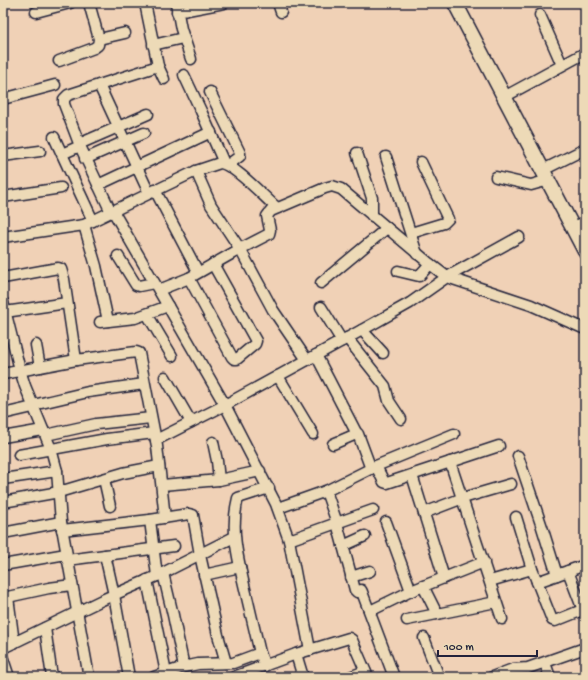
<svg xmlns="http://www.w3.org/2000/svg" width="588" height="680" viewBox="0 0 588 680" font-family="'Gochi Hand',sans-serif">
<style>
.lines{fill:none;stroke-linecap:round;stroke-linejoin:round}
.minor-casing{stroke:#22223b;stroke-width:13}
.highway-casing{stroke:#22223b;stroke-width:17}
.minor{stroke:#eddab7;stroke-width:10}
.highway{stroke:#eddab7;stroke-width:14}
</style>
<rect width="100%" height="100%" fill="#f0d1b6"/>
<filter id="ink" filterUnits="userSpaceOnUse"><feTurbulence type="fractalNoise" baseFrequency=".025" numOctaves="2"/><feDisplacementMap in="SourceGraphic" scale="8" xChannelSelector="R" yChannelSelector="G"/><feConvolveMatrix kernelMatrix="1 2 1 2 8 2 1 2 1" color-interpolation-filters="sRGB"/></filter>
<g filter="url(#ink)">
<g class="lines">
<!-- minor casing -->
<g class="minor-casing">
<g id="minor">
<polyline points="145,3 158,66 164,79"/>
<polyline points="176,3 181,29 191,59"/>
<polyline points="278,3 281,12"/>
<polyline points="36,12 70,3"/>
<polyline points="177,12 224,3"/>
<polyline points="540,15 562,65"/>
<polyline points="99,39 125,33"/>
<polyline points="153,45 183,38"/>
<polyline points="59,61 94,48 98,45 99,39 89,3"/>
<polyline points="184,75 201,111 224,163"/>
<polyline points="99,85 149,193"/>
<polyline points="210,92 240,153 240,156 228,165"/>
<polyline points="504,97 585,53"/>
<polyline points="3,99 55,85"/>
<polyline points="54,137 93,221"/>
<polyline points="79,144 148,114"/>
<polyline points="357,153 372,198 372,216"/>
<polyline points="62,154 80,146"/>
<polyline points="3,156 40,151"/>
<polyline points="386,157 417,254"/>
<polyline points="85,159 144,133"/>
<polyline points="543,170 585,149"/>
<polyline points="196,171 211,205 240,249 273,310 307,360"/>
<polyline points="496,177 531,185 549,180"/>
<polyline points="98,185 211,132"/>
<polyline points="155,190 198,272"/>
<polyline points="3,197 61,188"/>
<polyline points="113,211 225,405 276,504 289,540 310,650"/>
<polyline points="111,212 80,146 64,104 64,99 68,95 158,66"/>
<polyline points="84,225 96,266 108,321"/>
<polyline points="573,227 585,222"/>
<polyline points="411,233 444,223 448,219 421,162"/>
<path d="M3,237L84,225L196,171L220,163C234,164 265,198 277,208"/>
<polyline points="118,256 136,285 139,286 154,283"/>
<polyline points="398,271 419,276 430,264"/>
<polyline points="3,278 58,268 61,269 64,279 76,360"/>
<polyline points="189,278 232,357 234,359 237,359 255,344 256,341 213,264"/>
<polyline points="321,283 387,228"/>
<polyline points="159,290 189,278 240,249 269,234 270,230 267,216 271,211 325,188 332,186 341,189 430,264 447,277 531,305 585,329"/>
<polyline points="3,302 20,370 25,386 51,449 57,471 61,522 89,677"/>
<polyline points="321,307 342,341"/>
<polyline points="5,312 67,303"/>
<polyline points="147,314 172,356"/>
<polyline points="100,322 135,318 168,306"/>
<polyline points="362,330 383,353"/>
<polyline points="347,338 385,386 389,401 401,419"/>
<polyline points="36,345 40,367"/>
<polyline points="316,355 357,434"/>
<polyline points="3,374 76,360 136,352 139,353 157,446 165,518"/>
<polyline points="278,376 313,434"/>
<polyline points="165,377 191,422"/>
<polyline points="33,405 88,392 144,384"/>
<polyline points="3,414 33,407"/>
<polyline points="46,435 96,424 151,418"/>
<polyline points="3,437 43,430"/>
<polyline points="156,440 225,405 362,330 410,303 447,277 519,237"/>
<polyline points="213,442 217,461 219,480"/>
<polyline points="333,444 354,435 358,434 371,469"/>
<polyline points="19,455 107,439 154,433"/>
<polyline points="518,456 542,527 557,575"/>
<polyline points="450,462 502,619"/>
<polyline points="376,466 384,482 387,483 499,446"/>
<polyline points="412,475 444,578"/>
<polyline points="3,479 57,471"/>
<polyline points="104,479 110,506"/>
<polyline points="162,485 219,480 260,471"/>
<polyline points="326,491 337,523 355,590 357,592 361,590 362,592 394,677"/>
<polyline points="3,502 59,492 123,473 159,466"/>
<polyline points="278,508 326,491 376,466 454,434"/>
<polyline points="424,513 463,498 511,484"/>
<polyline points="516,517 532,569 552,620 555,621 585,609"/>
<polyline points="150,520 157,576"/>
<polyline points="386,522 411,591"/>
<polyline points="62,530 150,520 189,514 193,515 200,555 218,635 226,663"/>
<polyline points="3,533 61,522"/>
<polyline points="289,540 373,510"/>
<polyline points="343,546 365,536"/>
<polyline points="105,555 114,595 129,677"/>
<polyline points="67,560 174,546"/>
<polyline points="3,565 66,554"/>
<polyline points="568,571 583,610"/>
<polyline points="163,573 173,615 184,667"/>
<polyline points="204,575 240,567"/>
<polyline points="351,577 370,571"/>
<polyline points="147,580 166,673"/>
<polyline points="490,581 532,569"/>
<polyline points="537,582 585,565"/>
<polyline points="423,586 437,614"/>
<polyline points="8,597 14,643"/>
<polyline points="3,598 49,588 72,585"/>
<polyline points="370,611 411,591 484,562"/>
<polyline points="407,620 496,602"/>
<polyline points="45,628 52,677"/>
<polyline points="424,638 439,677"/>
<polyline points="3,648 102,600 157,576 234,537"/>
<polyline points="296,654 303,677"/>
<polyline points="3,659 9,677"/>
<polyline points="545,663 550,677"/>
<path d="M265,666L260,653C255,632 250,611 245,589C238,559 230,529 238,498L269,488"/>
<polyline points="154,677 184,667 198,664 233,663 260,653"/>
<polyline points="234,677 296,654 349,638 352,640 368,677"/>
<polyline points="350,677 365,671"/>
<polyline points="492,677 513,669 528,668 585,648"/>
</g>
</g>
<!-- highway casing -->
<g class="highway-casing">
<polyline id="highway" points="455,3 585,251"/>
</g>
<!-- minor -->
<use href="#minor" class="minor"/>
<!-- highway -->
<use href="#highway" class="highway"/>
</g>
</g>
<!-- margin -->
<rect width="588" height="680" fill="none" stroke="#eddab7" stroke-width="16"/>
<rect x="8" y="8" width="572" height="664" fill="none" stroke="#22223b" stroke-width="1.5" filter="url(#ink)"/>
<!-- scale -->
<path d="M438 650v6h99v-6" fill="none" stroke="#22223b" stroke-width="2"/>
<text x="444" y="650" font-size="12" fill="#22223b" stroke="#eddab7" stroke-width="3" paint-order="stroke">100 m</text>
</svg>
